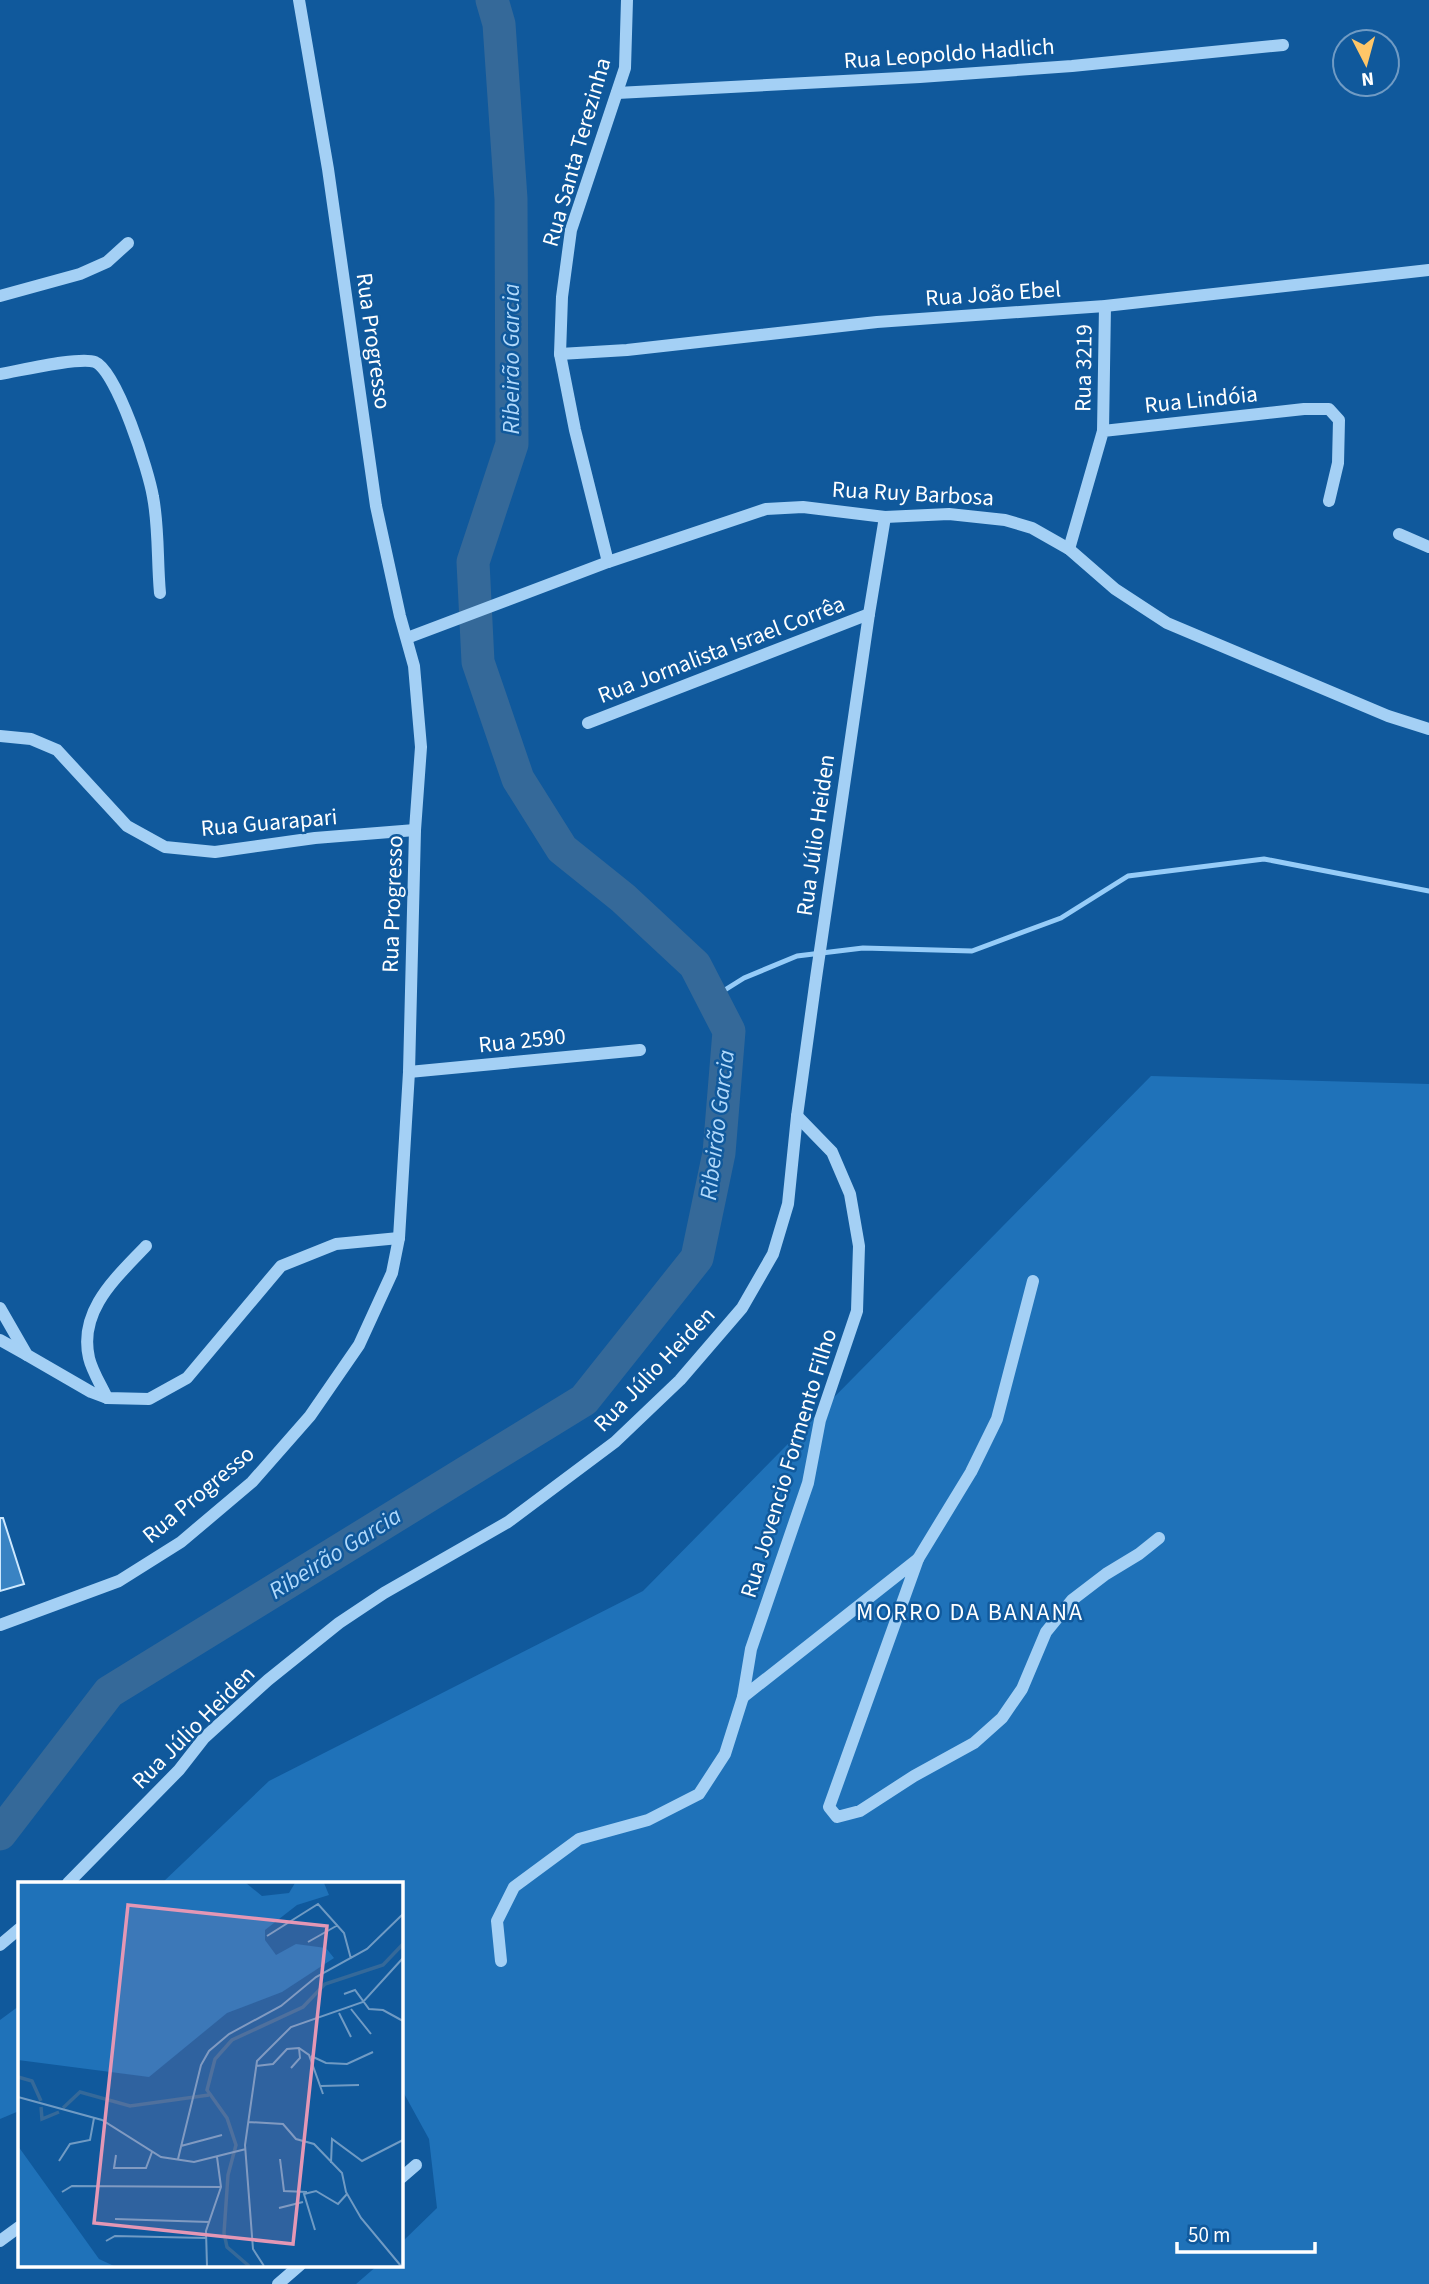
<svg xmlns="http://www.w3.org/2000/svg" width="1429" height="2284" viewBox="0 0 1429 2284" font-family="'Source Sans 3',sans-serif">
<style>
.green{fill:#1f72b9}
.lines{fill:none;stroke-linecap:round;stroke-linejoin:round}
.stream{stroke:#96ccf8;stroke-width:5}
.river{stroke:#356999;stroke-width:33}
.building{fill:#3983c3;stroke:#cde8fe;stroke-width:2}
.minor{stroke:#a4d0f5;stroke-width:12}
.labels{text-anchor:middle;stroke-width:5;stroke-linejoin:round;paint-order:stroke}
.street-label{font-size:23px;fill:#fff;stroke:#10599c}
.water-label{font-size:24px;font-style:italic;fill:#b1d9fb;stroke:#10599c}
.neighbourhood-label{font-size:24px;letter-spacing:2px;fill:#fff;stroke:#10599c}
.inset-river{fill:none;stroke:#356999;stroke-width:3.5}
.inset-road{fill:none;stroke:#709bc4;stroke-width:2}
.view{fill:#e497b5;fill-opacity:0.15;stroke:#e497b5;stroke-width:3.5}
.inset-edge{fill:none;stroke:#fff;stroke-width:3.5}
</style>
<rect width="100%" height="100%" fill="#10599c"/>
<!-- green -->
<g class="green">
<polygon points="1151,1076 1429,1084 1429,2284 356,2284 378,2265 401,2265 401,2243 437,2208 429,2139 401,2088 401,1883 162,1883 269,1781 643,1591"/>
<polygon points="19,2006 19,2111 0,2119 0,2020"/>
</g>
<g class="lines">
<!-- stream -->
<polyline class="stream" points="712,998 744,978 797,956 863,948 972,951 1061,918 1128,876 1264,859 1429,891"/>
<!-- river -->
<polyline class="river" points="0,1834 109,1692 584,1400 697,1258 719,1153 729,1031 695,965 623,898 562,849 518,779 478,662 473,562 512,444 511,199 499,24 492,0"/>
</g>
<!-- building -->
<polygon class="building" points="0,1518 3,1518 24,1584 0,1591"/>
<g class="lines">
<!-- minor -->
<g class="minor">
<polyline points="617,93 920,77 1072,66 1283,45"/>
<polyline points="0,296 80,274 107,262 128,243"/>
<polyline points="560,354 627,350 877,322 1105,306 1429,270"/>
<path d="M0,374C19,371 80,356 95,362C117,371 149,472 153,497C159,528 157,561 160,593"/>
<polyline points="1103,431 1105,306"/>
<polyline points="1399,534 1429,547"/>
<polyline points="1069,549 1103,431 1304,409 1329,409 1339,420 1338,463 1329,501"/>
<polyline points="608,562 575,430 560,354 562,297 571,230 625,68 627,0"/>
<polyline points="407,638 608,562 766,509 803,507 885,517 949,514 1005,520 1032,528 1069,549 1115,589 1167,623 1388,716 1429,729"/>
<polyline points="588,723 869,614"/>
<polyline points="0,736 31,739 57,750 127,826 165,847 215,852 315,838 415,830"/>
<polyline points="409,1072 640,1050"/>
<polyline points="797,1116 832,1152 850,1194 859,1246 857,1311 820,1420 808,1483 751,1649 743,1697 918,1559 829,1807 837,1817 860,1811 914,1776 974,1743 1002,1718 1022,1689 1046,1632 1072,1600 1106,1574 1139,1554 1159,1538"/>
<polyline points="0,1308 27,1355 91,1392 107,1398 149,1399 187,1378 281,1266 336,1244 399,1238"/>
<polyline points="0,1340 27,1355"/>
<path d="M107,1398C101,1385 92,1371 89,1358C78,1310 117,1277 146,1246"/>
<polyline points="918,1559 971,1472 997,1419 1033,1281"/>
<polyline points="0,1625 119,1581 181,1542 252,1482 310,1416 359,1345 392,1273 399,1238 409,1072 415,830 421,747 414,666 400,616 376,506 328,169 299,0"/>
<polyline points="68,1883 179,1770 204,1738 268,1680 339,1623 384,1593 508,1522 615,1442 680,1380 742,1308 773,1254 788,1204 797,1116 816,978 869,614 885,517"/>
<polyline points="0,1945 19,1929"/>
<polyline points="501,1961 497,1921 514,1887 579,1839 648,1820 699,1794 725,1754 743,1697"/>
<polyline points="401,2178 416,2165"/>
<polyline points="0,2241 19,2227"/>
<polyline points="278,2284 300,2265"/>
</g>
</g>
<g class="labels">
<!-- street labels -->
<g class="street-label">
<text transform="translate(949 53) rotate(-4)" y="8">Rua Leopoldo Hadlich</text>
<text transform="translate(576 152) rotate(-74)" y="8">Rua Santa Terezinha</text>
<text transform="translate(993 293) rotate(-4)" y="8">Rua João Ebel</text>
<text transform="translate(374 341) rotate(82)" y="8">Rua Progresso</text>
<text transform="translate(1083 368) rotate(-89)" y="8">Rua 3219</text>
<text transform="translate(1201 399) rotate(-6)" y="8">Rua Lindóia</text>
<text transform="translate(913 493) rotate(3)" y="8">Rua Ruy Barbosa</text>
<text transform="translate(721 649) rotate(-21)" y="8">Rua Jornalista Israel Corrêa</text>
<text transform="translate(269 822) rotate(-5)" y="8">Rua Guarapari</text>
<text transform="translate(815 835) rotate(-82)" y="8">Rua Júlio Heiden</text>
<text transform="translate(392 904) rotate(-88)" y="8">Rua Progresso</text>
<text transform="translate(522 1040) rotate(-6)" y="8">Rua 2590</text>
<text transform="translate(654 1369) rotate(-46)" y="8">Rua Júlio Heiden</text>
<text transform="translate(788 1463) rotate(-73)" y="8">Rua Jovencio Formento Filho</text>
<text transform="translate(198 1494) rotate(-40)" y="8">Rua Progresso</text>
<text transform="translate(193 1727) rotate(-45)" y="8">Rua Júlio Heiden</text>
</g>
<!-- water labels -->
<g class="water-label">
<text transform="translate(511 359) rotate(-90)" y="8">Ribeirão Garcia</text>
<text transform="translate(717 1125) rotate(-83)" y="8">Ribeirão Garcia</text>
<text transform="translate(335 1553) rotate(-32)" y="8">Ribeirão Garcia</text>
</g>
<!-- neighbourhood labels -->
<g class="neighbourhood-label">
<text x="970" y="1620">MORRO DA BANANA</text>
</g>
</g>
<!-- overview -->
<g transform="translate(18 1882)">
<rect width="385" height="385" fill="#10599c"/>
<path d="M0,1H228L244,14L271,11L277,1H306L311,13L279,23L247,48V58L258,73L278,62L308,66L316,76L264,110L209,131L131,195L0,178ZM0,264L81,377L96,384H0Z" fill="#1f72b9"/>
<path class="inset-river" d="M0,195L14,199L23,219M23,225L24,237L41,230M45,226L62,210L112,224L191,213M231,384L209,365L206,351L210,293L218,263L209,236L189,208L197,177L214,158L285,125L307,102L365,83L385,62"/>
<path class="inset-road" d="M249,54L300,22L326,51L333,77M290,60L320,43M326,112L337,108L351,127L365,128L385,139M333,127L353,152M321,131L333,155M293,174L308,181L329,182L355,170M238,184L255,182L269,167L281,166L291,173L305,212M273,186L282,176L281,166M303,204L341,203M0,215L84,238L143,275L176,280L228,267M230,240L265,242L278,257L296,262L324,291L328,310L343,336L383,384M163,264L204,253M98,273L96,286H128L134,270M160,277L183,183L191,169L211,152L263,124L298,95L349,67L385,32M262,277L266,309L289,310M41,279L52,262L72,258L76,236M313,281L314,257L344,279L385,258M44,310L54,304L203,305M261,326L285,320M97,337L191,340M297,348L286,312L298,309L320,322L329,312M88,359L97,354L188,356M189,384L188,349L203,305L199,275M246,384L235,367L227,263L239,179L273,145L345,120L385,76"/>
<path class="view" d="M110,23L309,44L275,362L76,341Z"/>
<rect width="385" height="385" class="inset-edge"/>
</g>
<!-- north arrow -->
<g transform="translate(1366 63) rotate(174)"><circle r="33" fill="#10599c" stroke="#709bc4" stroke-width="2"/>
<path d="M0-5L12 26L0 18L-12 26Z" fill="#ffc668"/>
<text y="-10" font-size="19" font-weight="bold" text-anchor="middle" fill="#ffffff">N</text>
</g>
<!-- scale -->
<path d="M1177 2242v10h138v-10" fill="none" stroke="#ffffff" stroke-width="3.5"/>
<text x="1188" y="2242" font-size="21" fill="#ffffff" stroke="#10599c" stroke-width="5" paint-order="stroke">50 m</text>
</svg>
